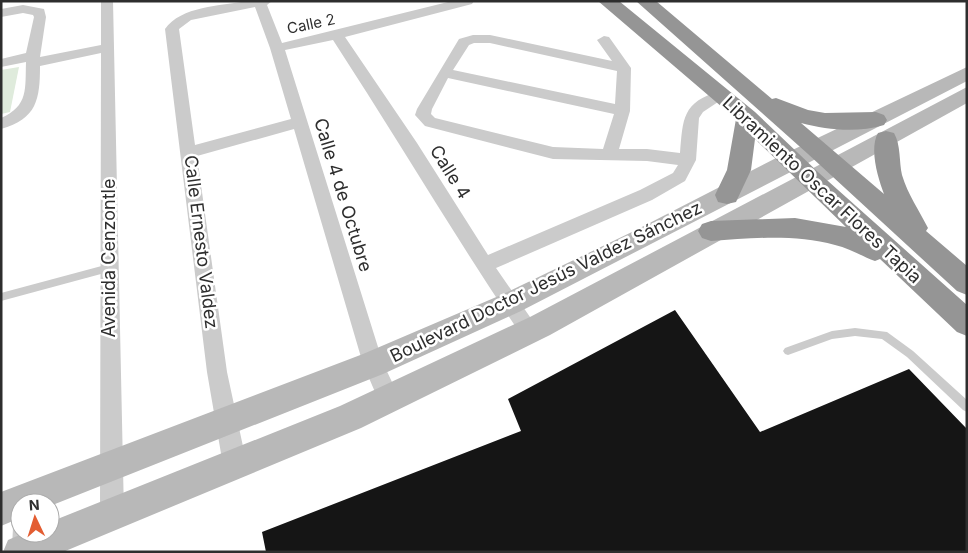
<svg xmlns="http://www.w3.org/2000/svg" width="968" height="553" viewBox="0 0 968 553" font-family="Inter,sans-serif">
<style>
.green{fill:#dfebdc}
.building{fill:#151515}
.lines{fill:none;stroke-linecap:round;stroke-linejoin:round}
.lane{fill:#cbcbcb;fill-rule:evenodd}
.street{fill:#cbcbcb;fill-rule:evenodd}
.secondary{fill:#b8b8b8;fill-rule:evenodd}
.highway{fill:#959595;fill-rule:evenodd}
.labels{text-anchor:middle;stroke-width:5;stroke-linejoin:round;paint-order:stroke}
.far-street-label{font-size:15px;fill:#2e2e2e;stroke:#fff}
.street-label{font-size:18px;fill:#2e2e2e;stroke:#fff}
</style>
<rect width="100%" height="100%" fill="#fff"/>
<!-- green -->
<polygon class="green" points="19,67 10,112 1,114 1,70"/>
<!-- building -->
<polygon class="building" points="675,310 760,432 909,369 967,429 967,552 266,552 262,532 521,431 508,399"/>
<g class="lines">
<!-- lane -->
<g class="lane">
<polygon points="109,264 112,265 113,268 112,271 1,301 1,293"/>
<polygon points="855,328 887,332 913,351 967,400 967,412 963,410 907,357 882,339 855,336 832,339 788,355 785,354 783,351 785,348 832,331"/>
<polygon points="20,502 21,503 20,503 20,533 24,533 24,547 22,551 15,552 12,547 14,508 16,504"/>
</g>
<!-- street -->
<g class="street">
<path d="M101,1H113L124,514L121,523L112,526L103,523L100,514L101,53L40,66C40,99 37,119 1,129V118C29,106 25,88 26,62L1,67V59L26,53L34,17L33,15L23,13L1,17V9L23,5L44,9L46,17L40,57L101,45Z"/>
<path d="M246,1H272L267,5L282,43L452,1H474L472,4L345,37L417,143L488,255L640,190L673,173L678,165L647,161L553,159L425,126L415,115L417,109L459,39L473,35H490L612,61L597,40L604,36L609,37L631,68L630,111L619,149H647L680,153C683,119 682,102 720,91L727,96L703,112L699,118L696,160L685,181L652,200L496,268L539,330L536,336L529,339L522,336C456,239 397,138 333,40L285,50L383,363L400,399L397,406L389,409L381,406L363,364L294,129L197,156L227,372L247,465L243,473L235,477L227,473L223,465L207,372L165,29C181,6 221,6 246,1ZM255,7L270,48L291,119L195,145L179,29L191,20ZM474,43H490L617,71L615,104L453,70L469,45ZM448,78L614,114L603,149L553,147L435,118L431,114L432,109Z"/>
</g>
<!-- secondary -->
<g class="secondary">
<polygon points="967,67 967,81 521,311 383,374 50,506 50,503 20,503 20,518 1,526 1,492 363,354 501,295 634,231 784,154"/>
<polygon points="967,87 967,103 550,335 361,428 63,552 3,552 8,540 24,533 50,533 50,522 340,406 530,317"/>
</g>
<!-- highway -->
<g class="highway">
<path d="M598,1H619L755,112L819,173L967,305V336L957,332L880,259L875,261C861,256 849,248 835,245C795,234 752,238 711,241L702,238L698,231L702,224L711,221L795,218L846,227L755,139L751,170L736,202L727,204L718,202L715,195L727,170L736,119Z"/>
<path d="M636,1H656L772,99L776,98L808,110L825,113L876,112L884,115L887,120L884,125C857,133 828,130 801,123L884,194C878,178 869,149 878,133L886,131L894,133C901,145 899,162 902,175C908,195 919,210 928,228L926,231L967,266V295L957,291L808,154Z"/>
</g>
</g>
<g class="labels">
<!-- far-street labels -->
<g class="far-street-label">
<text transform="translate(311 24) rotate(-12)" y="5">Calle 2</text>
</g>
<!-- street labels -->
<g class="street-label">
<text transform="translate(450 172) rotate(58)" y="6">Calle 4</text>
<text transform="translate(822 190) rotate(43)" y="6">Libramiento Oscar Flores Tapia</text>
<text transform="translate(343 195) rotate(73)" y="6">Calle 4 de Octubre</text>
<text transform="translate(201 242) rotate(83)" y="6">Calle Ernesto Valdez</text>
<text transform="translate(109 258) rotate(-90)" y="6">Avenida Cenzontle</text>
<text transform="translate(546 282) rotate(-26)" y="6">Boulevard Doctor Jesús Valdez Sánchez</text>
</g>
</g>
<!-- border -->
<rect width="968" height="553" fill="none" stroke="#2e2e2e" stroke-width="5"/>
<!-- north arrow -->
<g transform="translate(35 518) rotate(356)"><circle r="24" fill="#ffffff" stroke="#ababab"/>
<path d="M0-4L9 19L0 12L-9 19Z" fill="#e35d32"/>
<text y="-8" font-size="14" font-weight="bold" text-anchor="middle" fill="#2e2e2e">N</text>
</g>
</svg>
